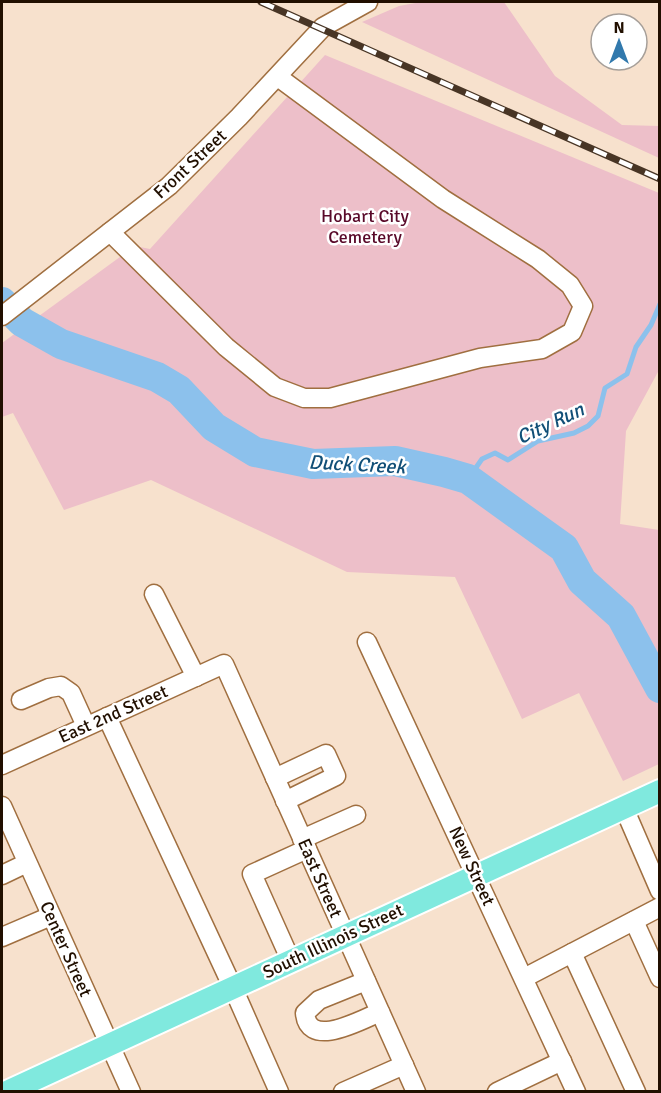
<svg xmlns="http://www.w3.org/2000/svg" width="661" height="1093" viewBox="0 0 661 1093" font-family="Signika,sans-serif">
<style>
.green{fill:#edbfc9}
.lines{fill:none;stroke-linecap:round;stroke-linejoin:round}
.stream{stroke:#8cc1ec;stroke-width:5}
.river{stroke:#8cc1ec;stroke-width:30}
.minor-casing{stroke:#a06f40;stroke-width:21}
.major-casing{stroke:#fff;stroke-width:26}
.minor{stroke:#fff;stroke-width:18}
.major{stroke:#80e9de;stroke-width:22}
.rail-casing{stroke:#483525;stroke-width:7}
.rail{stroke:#fff;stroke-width:4.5;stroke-dasharray:14;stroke-linecap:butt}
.labels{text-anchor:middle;stroke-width:5;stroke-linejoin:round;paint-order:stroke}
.street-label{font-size:18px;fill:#210f00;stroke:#fff}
.park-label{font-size:18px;fill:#590929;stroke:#fff}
.water-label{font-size:20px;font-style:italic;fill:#114f77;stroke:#fff}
</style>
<rect width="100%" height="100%" fill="#f7e1cd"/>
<!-- green -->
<g class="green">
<polygon points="421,2 504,2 555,76 622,125 659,126 659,158 362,22 399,6"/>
<polygon points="325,55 659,193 659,370 626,431 620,524 659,530 659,764 623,781 579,693 522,719 455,577 347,572 151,480 64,510 13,413 2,417 2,343 135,246 150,249"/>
</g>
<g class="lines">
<!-- stream -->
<polyline class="stream" points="468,479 482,459 495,453 508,460 538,441 574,433 588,426 598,416 605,388 627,374 636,347 651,325 660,304"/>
<!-- river -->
<polyline class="river" points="2,302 22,322 61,344 157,377 179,390 214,427 255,452 313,464 395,461 444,472 468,479 564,548 582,581 621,616 660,688"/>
<!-- minor casing -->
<g class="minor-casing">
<g id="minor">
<polyline points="110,232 226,347 275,387 304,398 330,398 480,358 542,349 572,332 583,306 570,285 538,259 443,199 278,77"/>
<polyline points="2,316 169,186 239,117 323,27 368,2"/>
<polyline points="154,594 196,677"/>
<polyline points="367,642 576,1092"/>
<polyline points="21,700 49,688 61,686 71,693 86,726"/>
<polyline points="107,717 233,988 279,1092"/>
<polyline points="2,765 224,664 416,1092"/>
<polyline points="275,778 326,754 336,776 285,801"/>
<polyline points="2,806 131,1092"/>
<polyline points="624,808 660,891"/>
<polyline points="302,839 356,815"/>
<polyline points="2,875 27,863"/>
<polyline points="634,921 660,978"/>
<polyline points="2,937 51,916"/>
<polyline points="572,953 636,1092"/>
<polyline points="291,961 252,874 307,849"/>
<polyline points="524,978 660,907"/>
<path d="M366,981L319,1000L305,1013C308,1050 361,1020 380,1012"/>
<polyline points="343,1092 404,1065"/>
<polyline points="497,1092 562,1061"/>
</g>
</g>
<!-- major casing -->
<g class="major-casing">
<polyline id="major" points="7,1092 660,791"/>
</g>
<!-- minor -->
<use href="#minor" class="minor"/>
<!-- major -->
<use href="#major" class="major"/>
<!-- rail casing -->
<g class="rail-casing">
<polyline id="rail" points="261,2 660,179"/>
</g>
<!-- rail -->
<use href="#rail" class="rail"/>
</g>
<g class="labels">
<!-- street labels -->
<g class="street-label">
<text transform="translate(190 164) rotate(-43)" y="6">Front Street</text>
<text transform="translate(113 714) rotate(-24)" y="6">East 2nd Street</text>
<text transform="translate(472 866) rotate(65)" y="6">New Street</text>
<text transform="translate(320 878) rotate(66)" y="6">East Street</text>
<text transform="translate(333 941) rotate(-25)" y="6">South Illinois Street</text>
<text transform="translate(66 949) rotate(66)" y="6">Center Street</text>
</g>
<!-- park labels -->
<g class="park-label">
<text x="365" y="222">Hobart City<tspan x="365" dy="21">Cemetery</tspan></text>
</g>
<!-- water labels -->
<g class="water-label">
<text transform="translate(550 423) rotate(-25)" y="7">City Run</text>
<text transform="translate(357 464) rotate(3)" y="7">Duck Creek</text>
</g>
</g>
<!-- border -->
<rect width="661" height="1093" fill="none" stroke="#210f00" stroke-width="6"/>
<!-- north arrow -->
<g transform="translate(619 42)"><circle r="28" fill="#ffffff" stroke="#a69f99" stroke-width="1.5"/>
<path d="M0-4.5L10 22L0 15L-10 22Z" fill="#3179ad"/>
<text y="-9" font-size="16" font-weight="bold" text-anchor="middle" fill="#210f00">N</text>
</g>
</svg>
